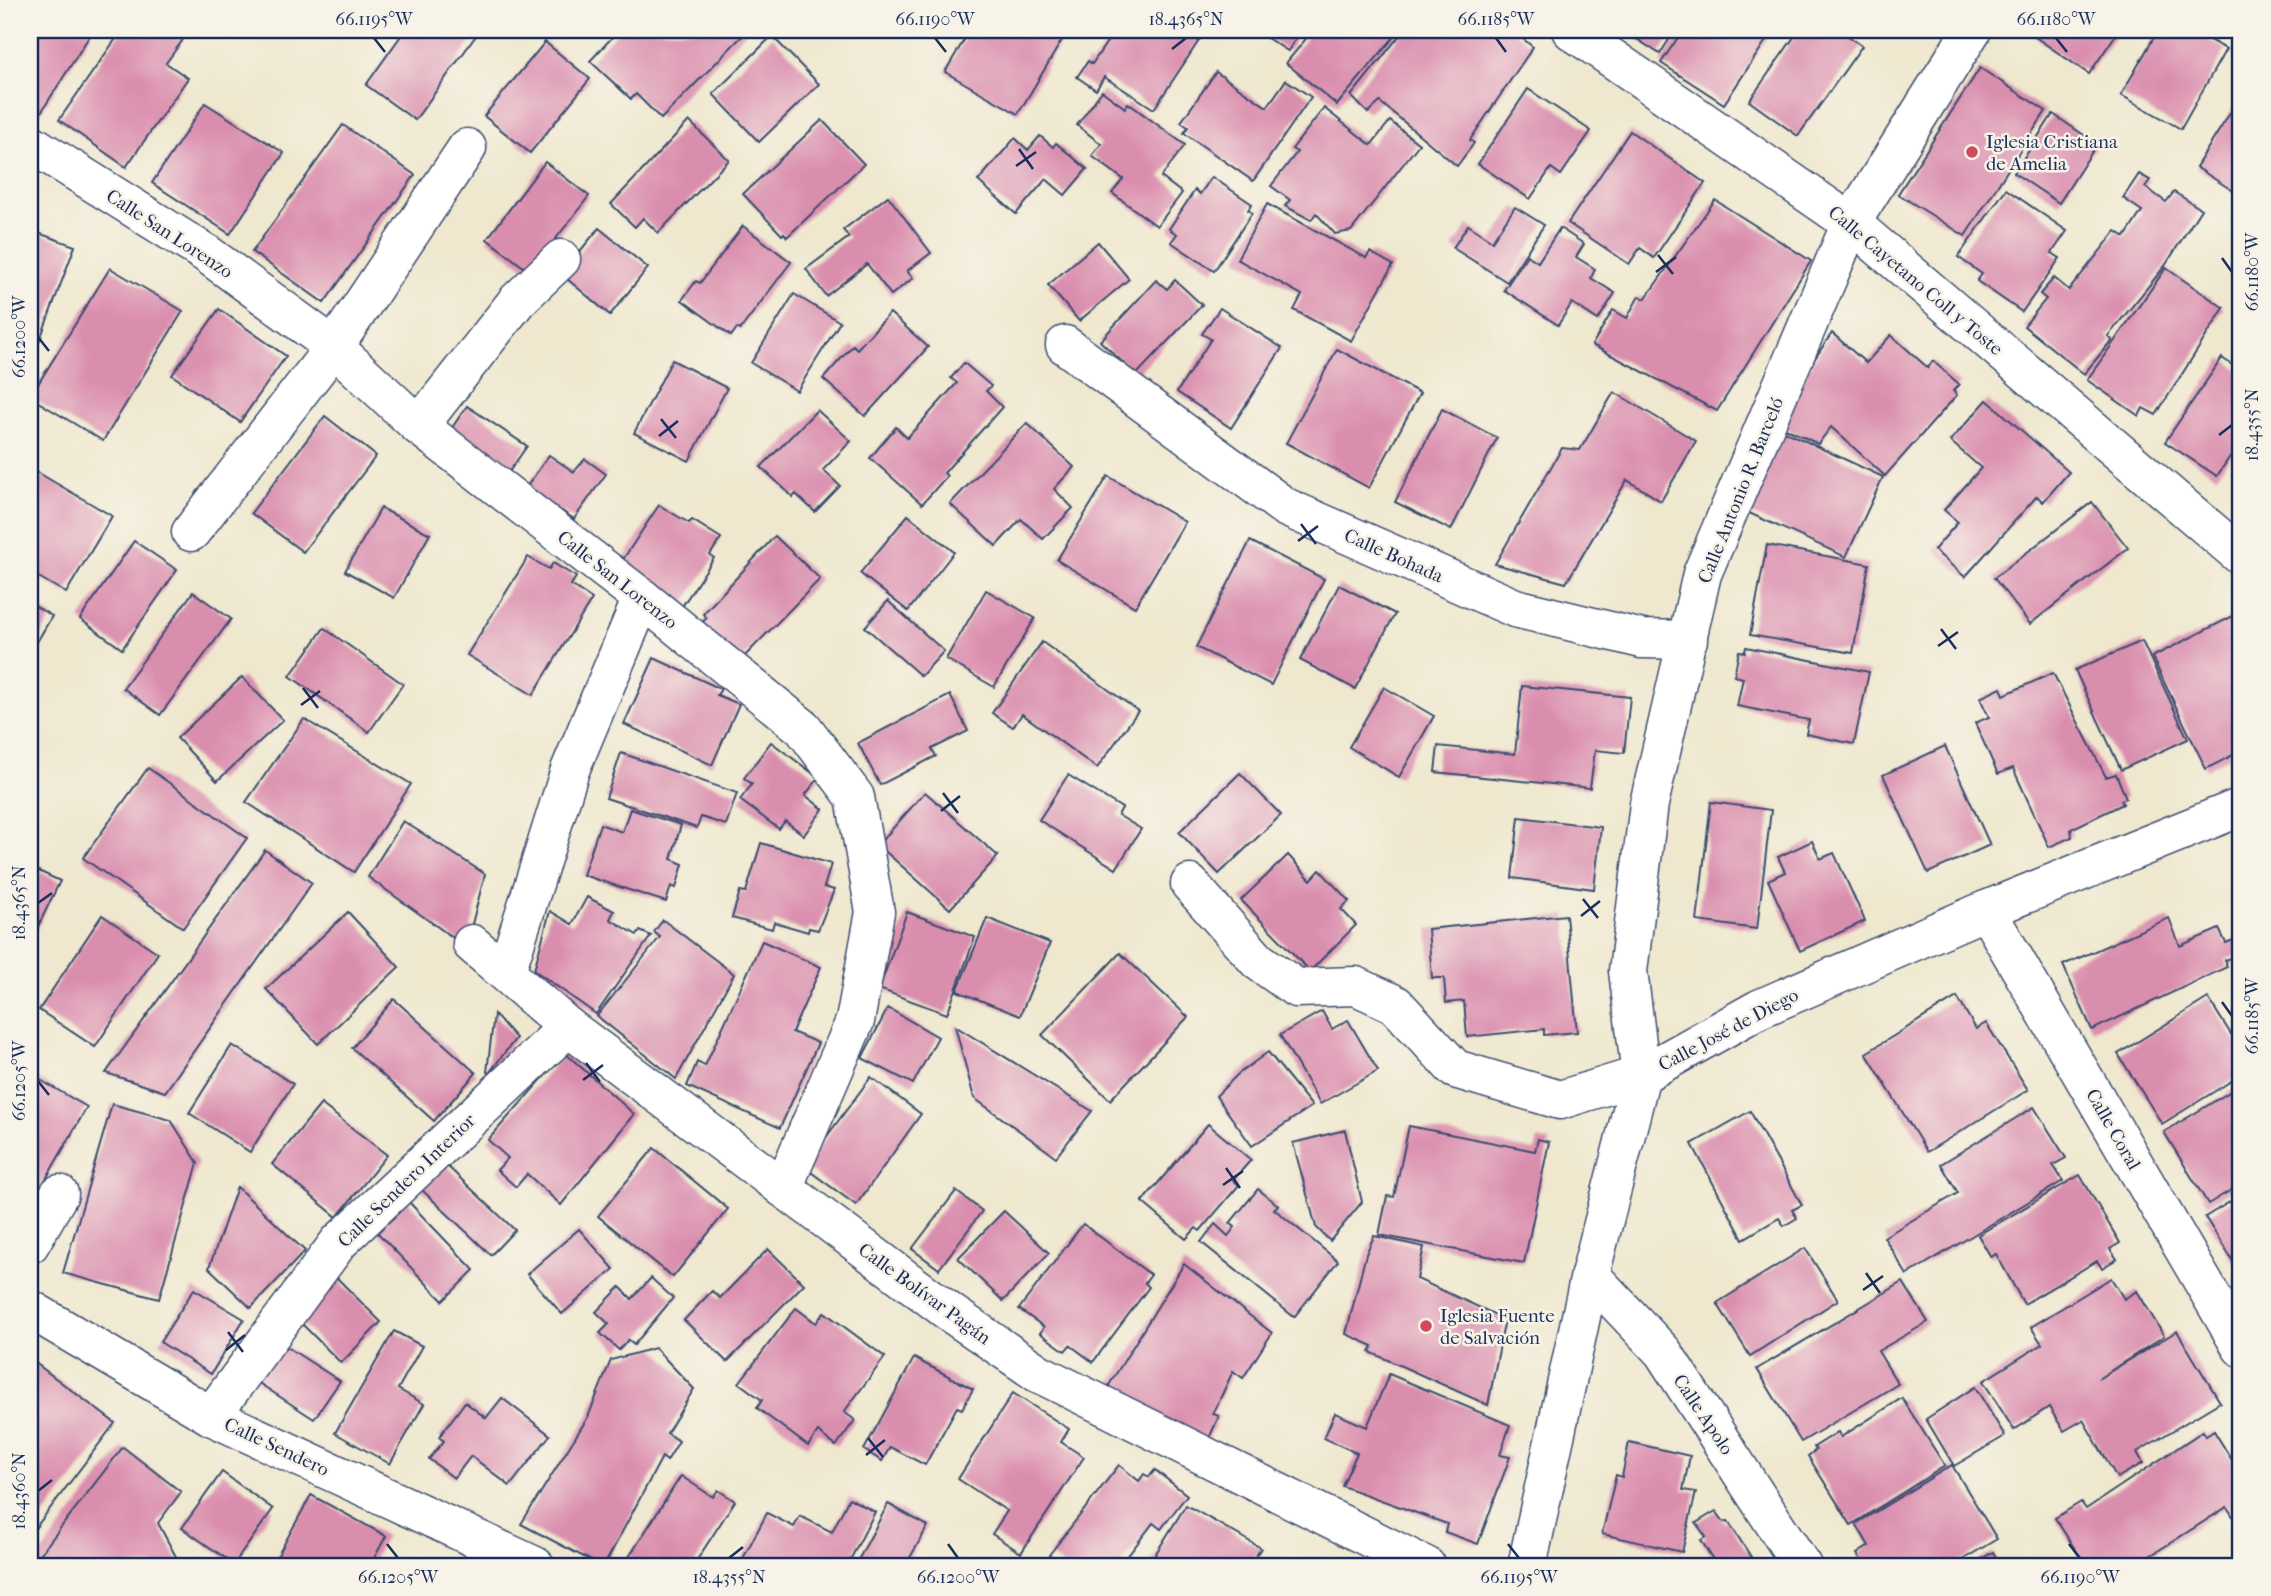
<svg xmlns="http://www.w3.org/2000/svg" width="2271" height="1596" viewBox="0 0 2271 1596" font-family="'IM FELL French Canon',serif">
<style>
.building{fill:#da8eae}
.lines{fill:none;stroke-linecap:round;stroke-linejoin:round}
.street-casing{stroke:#3b4b6f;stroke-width:41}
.street{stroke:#fff;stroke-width:38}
.ticks{fill:none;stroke:#1b2f5e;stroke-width:2.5}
.poi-dot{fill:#d1495b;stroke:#f7f3e8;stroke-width:2.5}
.labels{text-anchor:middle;stroke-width:5;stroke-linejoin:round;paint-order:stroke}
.poi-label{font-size:19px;fill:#1b2f5e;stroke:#f7f3e8;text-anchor:start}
.street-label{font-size:19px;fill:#1b2f5e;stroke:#f7f3e8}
.neatline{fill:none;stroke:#1b2f5e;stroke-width:2.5}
.ticks-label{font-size:18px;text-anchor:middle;fill:#1b2f5e}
</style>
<rect width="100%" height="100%" fill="#f7f3e8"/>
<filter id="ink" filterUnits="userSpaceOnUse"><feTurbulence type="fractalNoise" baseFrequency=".0143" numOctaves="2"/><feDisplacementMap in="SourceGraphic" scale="14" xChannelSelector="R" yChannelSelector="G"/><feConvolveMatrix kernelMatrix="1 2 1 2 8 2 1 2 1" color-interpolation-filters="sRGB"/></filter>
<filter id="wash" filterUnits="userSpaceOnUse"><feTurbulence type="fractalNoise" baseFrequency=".00686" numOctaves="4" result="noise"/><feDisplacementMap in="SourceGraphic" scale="28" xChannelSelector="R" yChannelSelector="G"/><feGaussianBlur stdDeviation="1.57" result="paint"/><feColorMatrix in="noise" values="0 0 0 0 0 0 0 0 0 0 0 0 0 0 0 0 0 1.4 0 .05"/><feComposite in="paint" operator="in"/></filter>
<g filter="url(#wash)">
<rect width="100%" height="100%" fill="#efe8cf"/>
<g id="blocks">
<!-- building -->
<g class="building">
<polygon points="30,30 87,30 92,32 40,114 30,108"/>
<polygon points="122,30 190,30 166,63 188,78 126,167 59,120"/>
<polygon points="405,30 480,30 415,120 366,85"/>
<polygon points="619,30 748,30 661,119 636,94 631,99 590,61"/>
<polygon points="970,30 1068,30 1018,114 945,72"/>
<polygon points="1115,30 1185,30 1200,39 1154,109 1104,77 1096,90 1077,77 1088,61 1092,64"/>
<polygon points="1254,30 1301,30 1288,51"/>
<polygon points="1313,30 1400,30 1337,105 1286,63"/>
<polygon points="1404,30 1512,30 1533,47 1470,140 1474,143 1457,166 1380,102 1368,113 1351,96"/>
<polygon points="1623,30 1675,30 1660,54"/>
<polygon points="1683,30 1773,30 1724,104 1661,63"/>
<polygon points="1799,30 1840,30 1862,46 1798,136 1749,101"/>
<polygon points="2025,30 2119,30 2089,74"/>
<polygon points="2158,30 2191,30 2226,49 2181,129 2121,95"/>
<polygon points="772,36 819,84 759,142 713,94"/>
<polygon points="545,42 590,79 530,153 484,116"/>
<polygon points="1980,68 2046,111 1965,236 1898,194"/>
<polygon points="1216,72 1267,107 1286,80 1311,97 1253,181 1184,133 1188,127 1181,122"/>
<polygon points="1528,89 1591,131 1561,175 1551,168 1530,199 1478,164"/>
<polygon points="1102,91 1125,108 1128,103 1185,145 1161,177 1182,193 1157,226 1112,193 1123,179 1092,156 1101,144 1077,125"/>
<polygon points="2241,96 2241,196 2196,167"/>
<polygon points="205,103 284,153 230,234 152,183"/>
<polygon points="1324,108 1371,145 1390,121 1419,144 1351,231 1335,234 1316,213 1311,220 1285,206 1290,200 1271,186 1297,152 1292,149"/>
<polygon points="2053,114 2097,144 2059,203 2014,173"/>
<polygon points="822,120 864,164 787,237 784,233 782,235 743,194"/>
<polygon points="689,121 729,160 658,233 643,218 635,227 611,204"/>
<polygon points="343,125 415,175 324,303 252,252"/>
<polygon points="1630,131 1705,183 1654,258 1640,248 1629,264 1568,223"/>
<polygon points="1040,136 1053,147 1056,143 1087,169 1065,195 1046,179 1016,214 978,181 1015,138 1028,150"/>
<polygon points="545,162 589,196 530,272 487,239"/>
<polygon points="2139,174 2150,180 2145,187 2166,202 2174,192 2201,209 2165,266 2108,336 2112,340 2084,374 2024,326 2046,299 2040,294 2054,278 2069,290 2116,231 2125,237 2142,211 2123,198"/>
<polygon points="1212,177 1252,204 1248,210 1252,213 1214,271 1171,242 1177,234 1169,229 1195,190 1200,194"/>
<polygon points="2006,189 2067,231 2052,253 2060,258 2022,312 1977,281 1982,274 1958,257"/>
<polygon points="888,196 931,253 907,271 913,278 891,295 867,264 826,296 806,269 849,237 843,230"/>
<polygon points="1715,200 1811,261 1717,411 1592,345 1613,310 1627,318 1639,296 1645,299"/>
<polygon points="1267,204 1366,258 1370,252 1393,265 1351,341 1294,310 1302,295 1237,259"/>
<polygon points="1515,207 1544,225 1507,282 1453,248 1468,225 1492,241"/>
<polygon points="743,226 791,262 740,330 737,328 731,336 682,300 696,281 700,283"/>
<polygon points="599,228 648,268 610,315 566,278 567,267"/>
<polygon points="1560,228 1584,244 1576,257 1595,269 1591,278 1615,293 1598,320 1572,303 1558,325 1504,290 1527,255 1538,262"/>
<polygon points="30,230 75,246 30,366"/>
<polygon points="1098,242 1129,279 1079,321 1048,285"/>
<polygon points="110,268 183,311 103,441 30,397"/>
<polygon points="2166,268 2224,308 2156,415 2143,408 2139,416 2087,380"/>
<polygon points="1156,280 1167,289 1175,280 1202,305 1136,375 1100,341"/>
<polygon points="794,294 840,322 797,391 751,363"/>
<polygon points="1220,308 1282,348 1231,428 1177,392 1211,339 1202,334"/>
<polygon points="219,309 286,356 240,422 172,375"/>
<polygon points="890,313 928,347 865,416 823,379 853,345 857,349"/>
<polygon points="1832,333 1866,363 1891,335 1928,368 1933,361 1959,384 1953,391 1957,395 1885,476 1831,427 1818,444 1781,426 1781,409"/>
<polygon points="1337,349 1420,393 1369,488 1286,443"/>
<polygon points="2222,358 2241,371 2241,440 2217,476 2165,442"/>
<polygon points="672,360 727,388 689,461 634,433"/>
<polygon points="964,363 991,386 986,391 1002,407 944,473 947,476 922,504 870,458 896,427 907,438 957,383 951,378"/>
<polygon points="1614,392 1696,441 1661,501 1627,480 1566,583 1495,564 1562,448 1580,450"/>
<polygon points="1987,400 2069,472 2043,502 2037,496 1965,577 1934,550 1958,522 1944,510 1981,468 1950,441"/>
<polygon points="467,406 527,446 497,489 438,448"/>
<polygon points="1442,409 1497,438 1451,530 1395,502"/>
<polygon points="817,410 851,441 823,470 840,486 815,512 796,494 793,497 761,467"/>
<polygon points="325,416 376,456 303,552 251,513"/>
<polygon points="1027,423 1074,467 1054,489 1073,508 1043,539 1021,519 996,546 950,504"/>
<polygon points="1775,427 1883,477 1846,557 1738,508"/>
<polygon points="549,455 574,472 585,459 606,474 574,519 562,511 553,523 518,499"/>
<polygon points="30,468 112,516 66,593 30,572"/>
<polygon points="1108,476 1185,522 1135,607 1057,560"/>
<polygon points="2092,502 2128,548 2030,624 1994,578"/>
<polygon points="659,505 689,523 692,520 721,538 710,555 714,558 681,608 618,567"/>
<polygon points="381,508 430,534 394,598 345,571"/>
<polygon points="908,515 954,552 908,611 860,573"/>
<polygon points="775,536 820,579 739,662 700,624 707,618 703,614"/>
<polygon points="134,541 177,570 122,649 80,619"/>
<polygon points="1250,541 1324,579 1271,685 1196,647"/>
<polygon points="1767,545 1869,564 1853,653 1750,635"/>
<polygon points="528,557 549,569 553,563 576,577 571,585 592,599 533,695 467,655"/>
<polygon points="1339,585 1395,614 1355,689 1300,660"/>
<polygon points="986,590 1035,618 994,687 946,659"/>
<polygon points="193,592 231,619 160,715 123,688"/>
<polygon points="888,601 944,651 921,676 865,627"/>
<polygon points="30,603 52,616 30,654"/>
<polygon points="2235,615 2241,627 2241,751 2206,769 2152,657"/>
<polygon points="324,628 403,684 369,732 290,676"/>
<polygon points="2142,641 2188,739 2121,770 2075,670"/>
<polygon points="1042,642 1138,711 1097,768 1022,714 1013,727 992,713"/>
<polygon points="1746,647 1869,672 1854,744 1806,734 1809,720 1737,706 1743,678 1734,676 1739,651 1745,652"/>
<polygon points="654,658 721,689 717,695 739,704 712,765 624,724"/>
<polygon points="2053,673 2106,777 2116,774 2126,798 2121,800 2123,804 2071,829 2072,837 2049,847 2013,768 1998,774 1975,723 1989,717 1980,698 2001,688 2004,695"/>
<polygon points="242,677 283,720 217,781 177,738"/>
<polygon points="1522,686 1630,697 1624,753 1595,750 1590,788 1435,772 1438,746 1515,754"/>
<polygon points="1384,687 1434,716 1399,777 1349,747"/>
<polygon points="950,695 968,731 932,749 936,756 880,785 858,743"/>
<polygon points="304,719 411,784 354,872 246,802"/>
<polygon points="771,742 819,778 805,795 823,809 804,835 785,821 779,829 740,800 752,784 744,778"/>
<polygon points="1945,746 1990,845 1928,873 1883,775"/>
<polygon points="621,753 737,793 726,825 701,817 697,828 606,798"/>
<polygon points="148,768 247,838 183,928 83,858"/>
<polygon points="1240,773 1281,815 1219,874 1179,832"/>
<polygon points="1068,775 1122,808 1118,815 1141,829 1116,869 1039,820"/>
<polygon points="925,792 998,856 950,909 878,845"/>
<polygon points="1711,802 1771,810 1757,929 1697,921"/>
<polygon points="630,809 681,825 671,859 683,864 676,888 671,886 666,902 583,875 600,824 622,832"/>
<polygon points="1519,817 1601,827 1594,889 1512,878"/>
<polygon points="403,821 485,874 466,947 368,877"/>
<polygon points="1812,841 1820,859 1834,853 1865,921 1800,951 1768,880 1785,872 1778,857"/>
<polygon points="761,843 831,864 824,887 834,890 818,930 809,928 808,932 774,922 772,929 732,918 740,891 746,892"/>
<polygon points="265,850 312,883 165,1092 106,1073"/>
<polygon points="1288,855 1311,880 1320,870 1349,901 1341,909 1356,925 1310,971 1241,900"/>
<polygon points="30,867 60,881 30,943"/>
<polygon points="587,897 614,911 610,919 637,935 640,931 651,936 596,1014 534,970 550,911 572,924"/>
<polygon points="348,912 399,967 318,1044 266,989"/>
<polygon points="907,912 975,937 947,1014 879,989"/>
<polygon points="102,915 158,953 95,1047 39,1010"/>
<polygon points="1566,915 1577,1032 1544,1035 1544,1029 1467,1037 1464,1001 1446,1003 1444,978 1432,978 1428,929"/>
<polygon points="987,918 1050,943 1020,1016 957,991"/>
<polygon points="2169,918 2180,946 2219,929 2226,943 2241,937 2241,953 2225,960 2227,967 2092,1030 2063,965"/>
<polygon points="663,920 734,974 676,1079 597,1016 660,937 654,932"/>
<polygon points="762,941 821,967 792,1032 818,1043 780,1128 687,1086 697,1062 705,1066"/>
<polygon points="1120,953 1188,1017 1110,1100 1042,1035"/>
<polygon points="1957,997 1976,1029 1986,1023 2028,1090 1927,1152 1866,1053"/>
<polygon points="2208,998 2241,1050 2241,1075 2162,1124 2118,1054"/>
<polygon points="394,999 476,1073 434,1121 352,1048"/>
<polygon points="888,1008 938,1037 913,1084 862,1058"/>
<polygon points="1322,1011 1332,1029 1348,1020 1378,1071 1320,1104 1280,1035"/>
<polygon points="494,1014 516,1038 489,1073 487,1072"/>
<polygon points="955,1026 1092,1111 1056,1157 974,1098"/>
<polygon points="232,1045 293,1084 250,1152 189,1113"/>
<polygon points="1268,1052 1312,1106 1252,1146 1216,1096 1238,1074"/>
<polygon points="565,1053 634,1114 561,1205 527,1174 516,1187 497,1170 508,1158 488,1140"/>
<polygon points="30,1074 87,1107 30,1207"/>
<polygon points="871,1077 921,1114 856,1205 804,1167"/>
<polygon points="2241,1085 2241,1184 2208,1204 2164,1132"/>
<polygon points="112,1104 171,1120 198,1163 159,1299 63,1273"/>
<polygon points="321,1104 387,1155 337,1217 272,1164"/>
<polygon points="2034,1107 2066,1158 2053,1165 2063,1181 1907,1275 1884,1237 1958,1193 1941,1164"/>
<polygon points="1750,1111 1802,1205 1792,1210 1797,1218 1784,1226 1779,1218 1743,1239 1692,1144"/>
<polygon points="1208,1124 1251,1160 1233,1180 1239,1185 1200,1231 1196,1228 1186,1239 1142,1202"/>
<polygon points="1409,1126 1535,1151 1538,1139 1549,1142 1524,1263 1379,1235 1387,1196 1394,1197"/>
<polygon points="1345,1130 1362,1202 1330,1241 1316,1227 1293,1143"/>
<polygon points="654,1148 728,1209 673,1277 598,1216"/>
<polygon points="445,1164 515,1230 491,1255 421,1189"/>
<polygon points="2080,1175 2120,1243 2110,1249 2117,1259 2102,1268 2097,1261 2024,1304 1996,1254 1991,1257 1978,1235"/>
<polygon points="237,1187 305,1251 251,1308 209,1268"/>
<polygon points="1258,1189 1278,1205 1274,1209 1338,1261 1294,1317 1201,1242 1215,1224 1228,1236 1235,1227 1230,1223"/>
<polygon points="956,1191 982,1211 939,1269 912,1249"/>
<polygon points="2241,1195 2241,1274 2205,1217"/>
<polygon points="407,1200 474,1270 443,1301 376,1231"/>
<polygon points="1004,1211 1049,1253 1003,1301 958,1258"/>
<polygon points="1083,1224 1151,1275 1145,1283 1149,1287 1093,1362 1070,1345 1065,1351 1040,1333 1044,1327 1019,1309"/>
<polygon points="579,1229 614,1269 562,1314 527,1274"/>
<polygon points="1374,1236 1424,1247 1417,1279 1505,1319 1488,1405 1370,1352 1373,1346 1346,1334 1366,1254"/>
<polygon points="1805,1248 1838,1300 1750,1356 1717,1303"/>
<polygon points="768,1249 804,1284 727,1362 684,1320 712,1291 720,1298"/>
<polygon points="1184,1264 1272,1333 1243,1378 1233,1371 1213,1414 1219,1416 1207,1443 1106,1390"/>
<polygon points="337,1278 381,1322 341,1363 297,1319"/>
<polygon points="651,1278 673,1298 634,1345 628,1340 619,1350 600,1333 609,1324 596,1312 620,1287 632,1299"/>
<polygon points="2111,1278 2124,1299 2137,1291 2164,1336 2098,1379 2177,1331 2220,1402 2137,1452 2143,1463 2117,1478 2083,1420 2064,1431 2049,1407 2014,1430 1983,1381 2042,1344 2031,1327"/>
<polygon points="1903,1282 1928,1322 1878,1351 1898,1384 1801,1442 1757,1369"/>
<polygon points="194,1289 244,1319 211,1374 160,1342"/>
<polygon points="796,1308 816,1323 824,1312 885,1357 844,1412 855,1420 836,1446 818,1432 808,1446 757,1408 762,1400 739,1383"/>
<polygon points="394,1331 422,1346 398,1389 424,1404 390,1464 335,1433"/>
<polygon points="276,1340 340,1381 314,1419 251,1378"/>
<polygon points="655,1348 694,1389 667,1433 679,1441 667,1461 662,1457 604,1566 601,1566 521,1524 588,1417 611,1360"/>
<polygon points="914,1358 973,1389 962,1409 957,1407 925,1465 890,1447 882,1461 864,1450"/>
<polygon points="30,1359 115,1423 30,1535"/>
<polygon points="1389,1374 1510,1425 1500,1455 1510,1457 1478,1544 1445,1532 1447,1524 1342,1486 1357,1453 1324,1438 1335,1413 1367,1427"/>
<polygon points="1975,1387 2005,1436 1954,1466 1926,1419"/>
<polygon points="1013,1393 1069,1429 1061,1442 1084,1457 1021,1553 992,1534 1007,1511 958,1479"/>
<polygon points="502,1398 550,1435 510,1486 471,1456 454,1478 429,1459 444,1441 439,1437 465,1402 486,1418"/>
<polygon points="1902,1398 1945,1466 1851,1525 1808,1456 1816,1450 1814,1447 1838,1432 1841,1437"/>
<polygon points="2203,1431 2206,1436 2214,1431 2232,1460 2241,1454 2241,1513 2234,1518 2227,1507 2134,1566 2086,1566 2055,1518 2081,1502 2086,1509"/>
<polygon points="1629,1442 1690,1456 1683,1490 1696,1492 1682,1552 1602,1534 1616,1475 1622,1477"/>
<polygon points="123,1447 181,1492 158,1523 181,1566 31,1566"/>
<polygon points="1119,1465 1139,1481 1144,1474 1149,1477 1155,1470 1187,1495 1161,1529 1153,1523 1120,1566 1063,1566 1049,1555"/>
<polygon points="1952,1465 1997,1539 1952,1566 1865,1566 1857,1554 1869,1546 1856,1524"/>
<polygon points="222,1472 273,1509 234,1564 182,1528"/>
<polygon points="681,1476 713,1497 718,1490 735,1501 693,1566 637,1566 627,1560"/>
<polygon points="311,1495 386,1536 370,1566 272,1566"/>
<polygon points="849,1498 875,1512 847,1566 739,1566 767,1513 794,1527 800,1516 832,1532"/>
<polygon points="888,1504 928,1526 908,1561 917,1566 855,1566"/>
<polygon points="1186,1505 1261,1548 1249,1566 1148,1566"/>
<polygon points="1716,1511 1724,1522 1728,1521 1751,1557 1736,1566 1717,1566 1701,1540 1706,1537 1696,1523"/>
<polygon points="1993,1552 2001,1566 1970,1566"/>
</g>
</g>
</g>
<g filter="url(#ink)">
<use href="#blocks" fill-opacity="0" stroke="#3b4b6f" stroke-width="2"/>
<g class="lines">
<!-- street casing -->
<g class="street-casing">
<g id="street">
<polyline points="1571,30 1851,223 2241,556"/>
<polyline points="30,143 207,254 334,347 419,426 642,598 803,728 855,797 875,912 855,1021 783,1188"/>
<polyline points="1065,345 1285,507 1515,608 1642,639 1688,640"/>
<polyline points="419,426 517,301 561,259"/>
<polyline points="191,532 334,347 467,148"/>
<polyline points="1190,884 1258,961 1296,988 1356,986 1395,1004 1455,1069 1560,1100 1641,1075 1759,1009 1986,910 2241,807"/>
<polyline points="1986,910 2241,1347"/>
<polyline points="472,944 568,1027 952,1314 1038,1373 1426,1566"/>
<polyline points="506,972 570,770 642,598"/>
<polyline points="30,1244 59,1194"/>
<polyline points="1590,1275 1663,1352 1802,1566"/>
<polyline points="30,1309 211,1416 535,1566"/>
<polyline points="211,1416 339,1242 568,1027"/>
<polyline points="1527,1566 1590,1275 1641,1075 1628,971 1649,804 1702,574 1851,223 1972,30"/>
</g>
</g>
<!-- street -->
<use href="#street" class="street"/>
</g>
</g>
<!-- ticks -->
<path class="ticks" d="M374,38L385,52M935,38L946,52M1496,38L1506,52M2056,38L2067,52M1172,49L1186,38M1019,149L1033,169M1016,166L1036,152M1658,255L1673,274M2222,258L2232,272M1656,272L1676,257M38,337L49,351M661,419L676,438M2219,435L2232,425M659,436L678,421M1301,524L1316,544M1298,541L1318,526M1941,629L1956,649M1938,646L1958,632M303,688L318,708M301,705L320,691M943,793L958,813M941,811L960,796M1583,899L1598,918M38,903L52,893M1581,916L1600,901M2222,1002L2232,1016M586,1063L600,1082M583,1080L603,1065M38,1081L49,1095M1226,1168L1240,1188M1223,1185L1243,1171M1866,1273L1880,1293M1863,1290L1883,1276M228,1332L243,1352M226,1350L245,1335M868,1438L883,1457M866,1455L885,1440M38,1491L52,1480M387,1544L398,1558M948,1544L958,1558M1508,1544L1519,1558M2069,1544L2080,1558M729,1558L743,1547"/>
<!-- markers -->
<g class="poi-dot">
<circle cx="1972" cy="152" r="7"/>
<circle cx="1426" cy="1326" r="7"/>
</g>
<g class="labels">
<!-- poi labels -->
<g class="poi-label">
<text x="1986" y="148">Iglesia Cristiana<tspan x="1986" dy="22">de Amelia</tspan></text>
<text x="1440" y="1322">Iglesia Fuente<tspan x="1440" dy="22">de Salvación</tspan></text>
</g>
<!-- street labels -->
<g class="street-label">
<text transform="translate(170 233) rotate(33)" y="7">Calle San Lorenzo</text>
<text transform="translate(1916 280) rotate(40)" y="7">Calle Cayetano Coll y Toste</text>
<text transform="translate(1740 490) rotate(-68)" y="7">Calle Antonio R. Barceló</text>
<text transform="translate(1394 555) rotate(24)" y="7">Calle Bohada</text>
<text transform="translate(618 579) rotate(38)" y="7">Calle San Lorenzo</text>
<text transform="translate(1728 1029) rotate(-28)" y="7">Calle José de Diego</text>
<text transform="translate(2114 1129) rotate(60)" y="7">Calle Coral</text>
<text transform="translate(406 1180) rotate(-44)" y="7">Calle Sendero Interior</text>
<text transform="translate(925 1293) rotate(36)" y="7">Calle Bolívar Pagán</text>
<text transform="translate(1704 1414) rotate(56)" y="7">Calle Apolo</text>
<text transform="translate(277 1446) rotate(25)" y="7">Calle Sendero</text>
</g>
</g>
<!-- margin -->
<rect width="2271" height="1596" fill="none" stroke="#f7f3e8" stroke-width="77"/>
<rect x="38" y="38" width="2194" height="1520" class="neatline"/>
<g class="ticks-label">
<text x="374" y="25">66.1195°W</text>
<text x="935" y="25">66.1190°W</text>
<text x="1186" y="25">18.4365°N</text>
<text x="1496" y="25">66.1185°W</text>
<text x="2056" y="25">66.1180°W</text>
<text transform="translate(2252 272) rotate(-90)" y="6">66.1180°W</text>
<text transform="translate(19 337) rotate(-90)" y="6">66.1200°W</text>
<text transform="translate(2252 425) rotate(-90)" y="6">18.4355°N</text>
<text transform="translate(19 903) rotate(-90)" y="6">18.4365°N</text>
<text transform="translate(2252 1016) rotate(-90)" y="6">66.1185°W</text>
<text transform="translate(19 1081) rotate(-90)" y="6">66.1205°W</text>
<text transform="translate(19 1491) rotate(-90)" y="6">18.4360°N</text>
<text x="398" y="1583">66.1205°W</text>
<text x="729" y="1583">18.4355°N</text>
<text x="958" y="1583">66.1200°W</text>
<text x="1519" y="1583">66.1195°W</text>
<text x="2080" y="1583">66.1190°W</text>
</g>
</svg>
